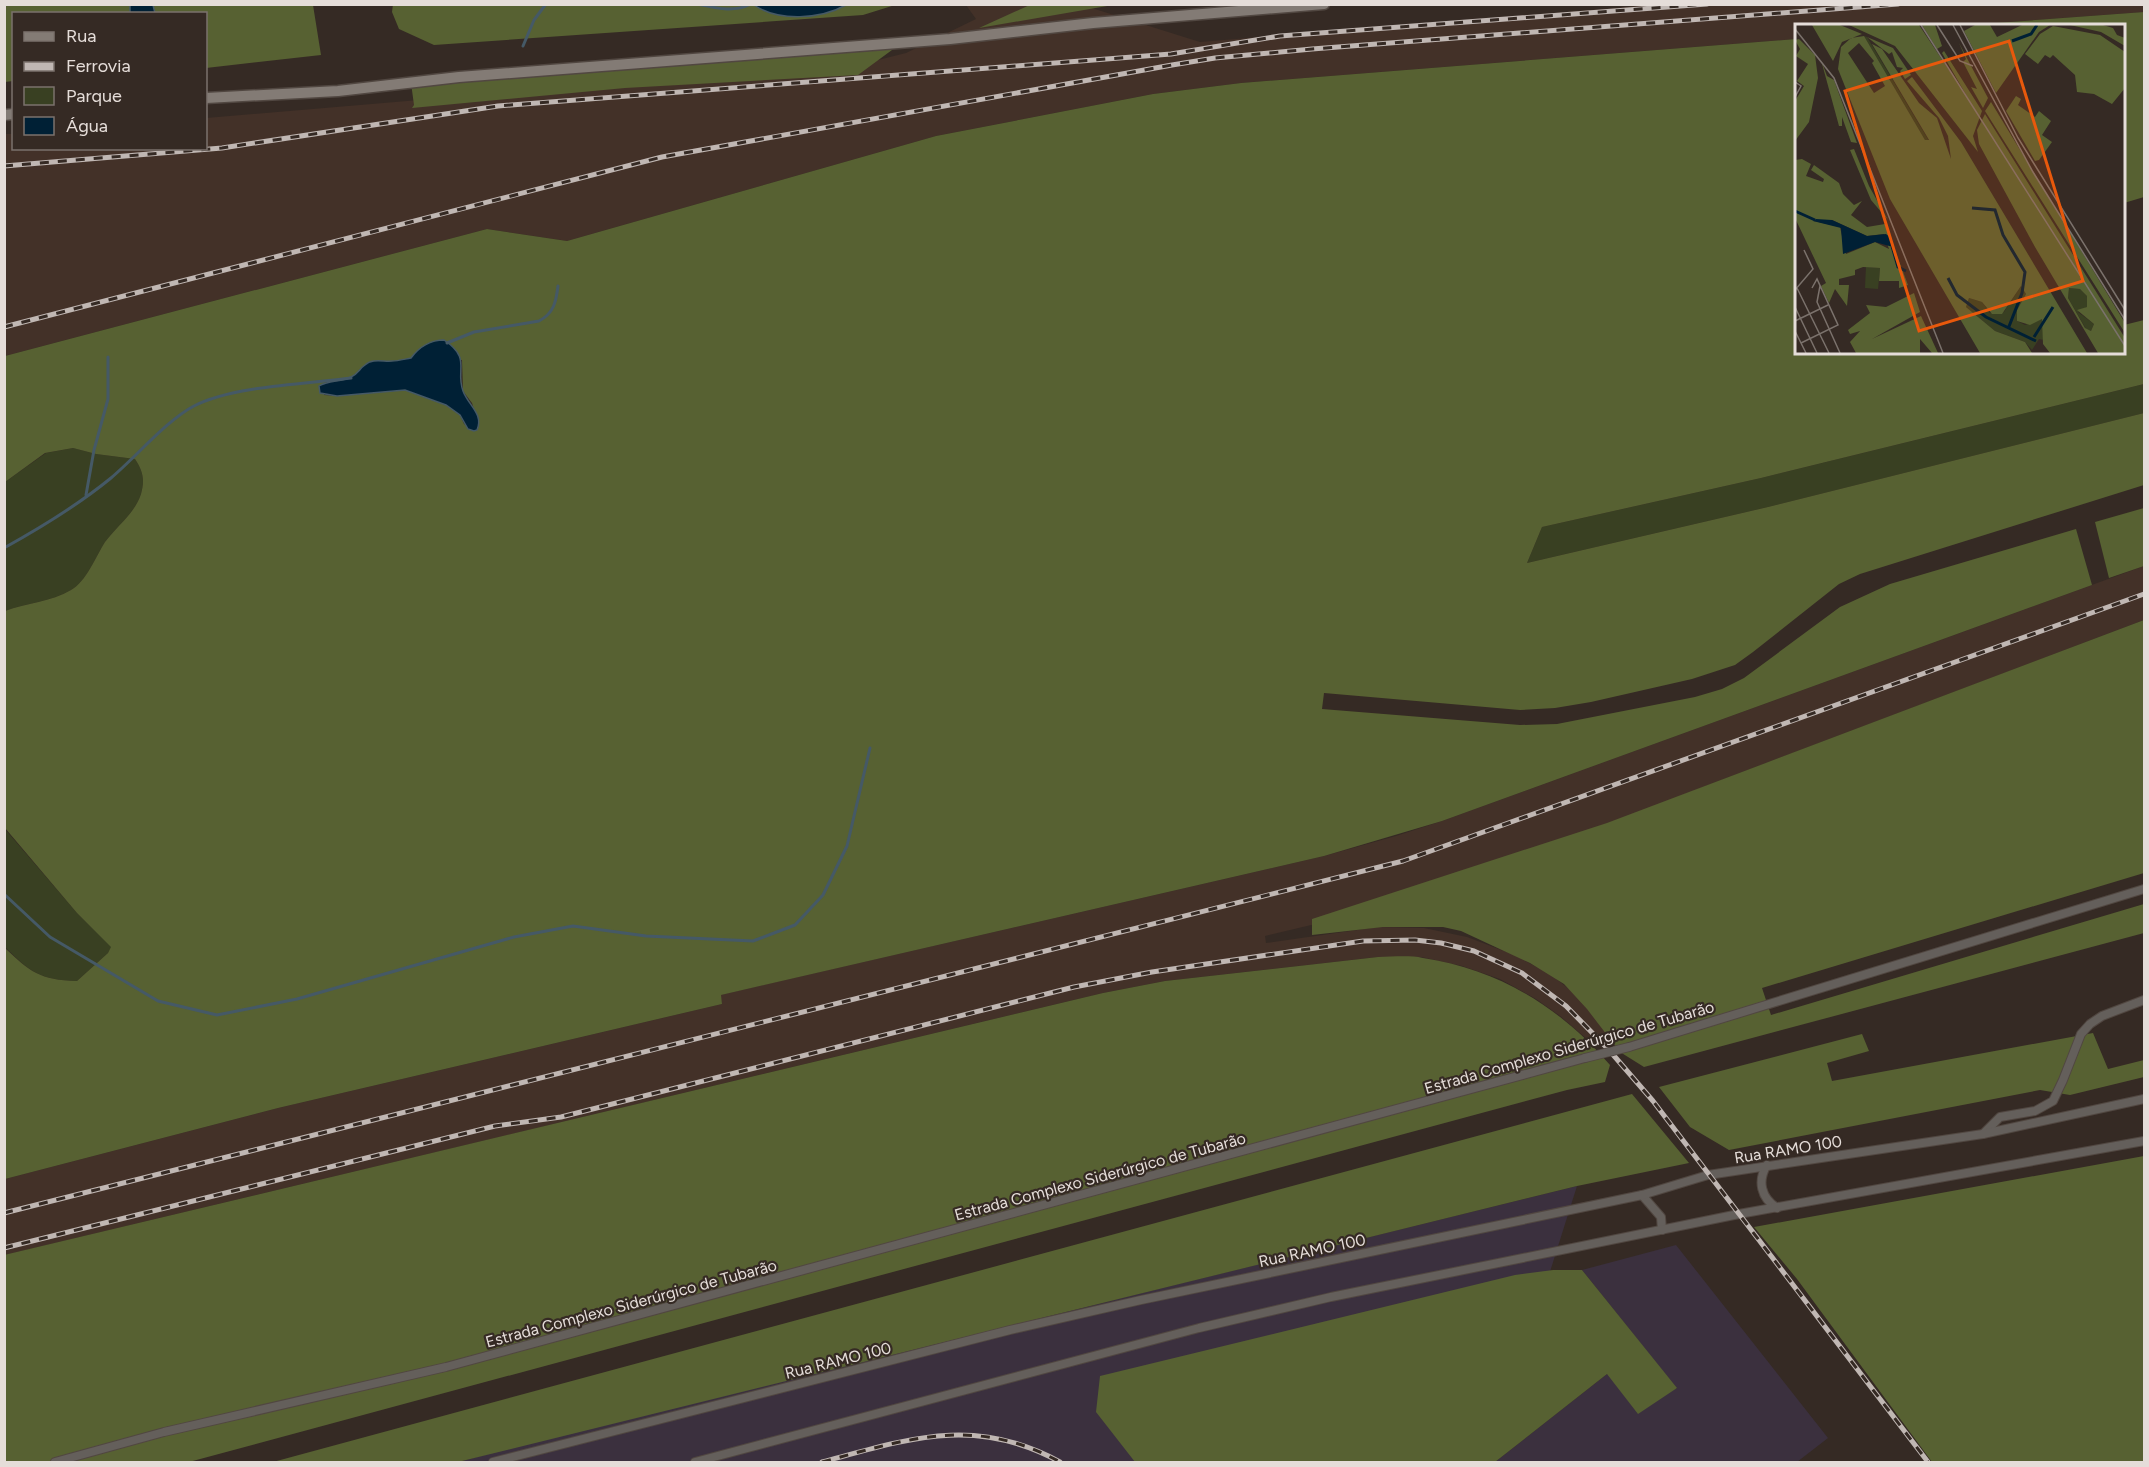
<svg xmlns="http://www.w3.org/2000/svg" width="2149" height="1467" viewBox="0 0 2149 1467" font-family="Figtree,sans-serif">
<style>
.industrial{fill:#3b303e}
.built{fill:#433128}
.green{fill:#394022}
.forest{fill:#576132;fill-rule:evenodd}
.water{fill:#002035;stroke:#455966;stroke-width:1.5}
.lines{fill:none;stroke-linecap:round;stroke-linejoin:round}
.stream{stroke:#455966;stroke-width:3}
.street-casing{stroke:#514741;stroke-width:10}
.secondary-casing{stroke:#514741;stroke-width:13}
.street{stroke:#645f5b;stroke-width:8}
.secondary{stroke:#837b75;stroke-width:10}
.rail-casing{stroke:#c0b7b3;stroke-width:5}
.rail{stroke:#352a24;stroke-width:3;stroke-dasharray:9;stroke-linecap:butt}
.street-bridge-casing{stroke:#514741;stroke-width:10;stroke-linecap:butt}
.street-bridge{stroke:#645f5b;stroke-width:8}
.labels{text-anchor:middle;stroke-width:4.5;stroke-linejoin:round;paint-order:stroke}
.street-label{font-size:16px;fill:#e5ddd9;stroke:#352a24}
.inset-river{fill:none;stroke:#002035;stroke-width:3}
.inset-road{fill:none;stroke:#7b726c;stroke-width:1.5}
.view{fill:#e8590c;fill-opacity:0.15;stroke:#e8590c;stroke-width:3}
.inset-edge{fill:none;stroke:#e5ddd9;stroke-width:3}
</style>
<rect width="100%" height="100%" fill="#352a24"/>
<!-- industrial -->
<g class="industrial">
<polygon points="1577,1186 1490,1462 458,1462 503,1450"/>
<polygon points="1676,1245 1828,1438 1797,1462 1495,1462 1607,1374 1677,1389 1582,1270"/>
</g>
<!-- built -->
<g class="built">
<polygon points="1663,4 2144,5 2144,12 1969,25 1796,26 1796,39 1241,83 1153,94 936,136 567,241 487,229 5,356 5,134 13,134 14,148 206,148 206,118 870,62 906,53 976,19 966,5 1082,5 1200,42"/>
<polygon points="2144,566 2144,620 1703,787 1479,879 1345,917 1265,936 1266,943 1378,927 1424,928 1467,937 1512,954 1550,974 1583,1000 1614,1031 1588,1040 1560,1016 1536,999 1500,979 1462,966 1421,957 1378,957 1165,981 1103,993 1019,1013 5,1255 5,1179 278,1108 722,1004 720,995 1324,856 1396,836 1442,821"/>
</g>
<!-- green -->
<g class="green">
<polygon points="2144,384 2144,413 1768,507 1527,563 1542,527 1761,478"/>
<path d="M73,448L96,454L135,459C143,471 145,480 141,494C135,513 117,526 105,542C96,556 86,582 71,590C51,602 26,603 5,611V482L46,453Z"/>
<path d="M4,828L77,913L112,947L108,953L77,981C40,980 30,972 5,947Z"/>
</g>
<!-- forest -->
<g class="forest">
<polygon points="5,4 130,4 130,13 14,14 13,81 5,82"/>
<path d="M393,4H754C779,22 814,11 841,7L846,5H895L863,15L434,45L399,29L392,12Z"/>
<polygon points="1032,4 1113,4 1113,5 979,28"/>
<polygon points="153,5 313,5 321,55 206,68 206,14 155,13"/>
<polygon points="2144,12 2144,197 2124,203 2124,26 1969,25"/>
<path d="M1796,39V352H2124V325L2144,320V384L1761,478L1542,527L1527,563L1768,507L2144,413V485L1860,574L1839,584L1753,652L1735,665L1692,679L1591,702L1555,708L1520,710L1324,693L1322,709L1520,725L1557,724L1695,697L1722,689L1744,678L1840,607L1890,584L2076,529L2092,585L1442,821L1324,856L721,995L722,1004L278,1108L5,1179L4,947C30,972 40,980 77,981L108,953L111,947L77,913L5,828V611C26,603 51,602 71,590C86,582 96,556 105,542C117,526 135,513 141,494C145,480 143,471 135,459L96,454L73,448L45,453L5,482V356L487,229L567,241L936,136L1153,94L1241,83ZM411,358L462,360L463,391L472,403L479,425L477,430L474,431L464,424L460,415L446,405L405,390L337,396L324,395V383L350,378L363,369Z"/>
<polygon points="867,50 892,50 858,75 625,88 412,108 414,105 411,83"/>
<polygon points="2144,508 2144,566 2109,578 2095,522"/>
<polygon points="2144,620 2144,873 1762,988 1771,1015 2144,904 2144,933 1644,1067 1620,1052 1587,1009 1564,984 1530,963 1461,931 1443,927 1383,927 1312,935 1312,919 1607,823"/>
<path d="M1378,957C1392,957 1409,955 1423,958C1500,970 1560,1007 1610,1065L1605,1082L1567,1090L189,1462H5L4,1255L1103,993L1165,981Z"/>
<polygon points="2093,1033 2108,1069 2144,1060 2144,1077 2070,1095 2040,1090 1729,1150 1690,1127 1659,1087 1862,1034 1869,1051 1827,1063 1832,1081"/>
<polygon points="1632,1094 1689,1163 1577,1186 458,1462 273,1462"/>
<polygon points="2144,1156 2144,1462 1932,1462 1797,1279 1754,1227"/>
<polygon points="1553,1270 1582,1270 1677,1388 1638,1414 1607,1374 1495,1462 1135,1462 1096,1412 1100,1376 1515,1275"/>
</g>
<!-- water -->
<g class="water">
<polygon points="130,5 153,5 155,13 130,13"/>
<path d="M754,5H846C821,19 779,22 754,5Z"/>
<path d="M444,340C472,359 455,369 463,391C468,405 484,414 477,430L474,431L468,429L460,415L446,405L405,390L337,396L320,393L319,386C328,380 341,382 351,377C359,373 359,369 365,365C372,358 384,362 392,361C398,361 405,359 411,358C419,347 431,340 444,340Z"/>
</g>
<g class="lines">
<!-- stream -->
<g class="stream">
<path d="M697,4C716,8 733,13 751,4"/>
<polyline points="523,46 534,20 546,4"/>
<path d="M447,343L474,332L539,321C554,313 556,302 558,286"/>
<polyline points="86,495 94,450 108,399 108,357"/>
<path d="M4,548C42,527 78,505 111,478C136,457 167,420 194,406C233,386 306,384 351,378"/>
<polyline points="4,894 50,937 158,1001 217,1015 297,999 514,937 573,926 646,936 753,941 795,925 823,895 847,846 870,748"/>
</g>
<!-- street casing -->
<g class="street-casing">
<g id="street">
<polyline points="1629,1047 2144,889"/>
<polyline points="1983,1134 2000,1117 2035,1111 2053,1101 2063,1080 2081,1034 2090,1024 2102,1016 2144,1000"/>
<path d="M1767,1165C1757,1181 1761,1198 1777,1208"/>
<polyline points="1642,1195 1661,1217 1662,1230"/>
<polyline points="55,1462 164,1432 446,1367 1585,1058"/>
<polyline points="493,1462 1010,1330 1141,1300 1642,1195 1708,1175 1983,1134 2144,1099"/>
<polyline points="695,1462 1199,1328 1331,1297 1739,1214 2144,1141"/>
</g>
</g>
<!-- secondary casing -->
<g class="secondary-casing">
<g id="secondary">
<polyline points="206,98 338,91 459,77 950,39 1093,23 1324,4"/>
<polyline points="4,115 14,114"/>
</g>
</g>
<!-- street -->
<use href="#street" class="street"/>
<!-- secondary -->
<use href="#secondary" class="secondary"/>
<!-- rail casing -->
<g class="rail-casing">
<g id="rail">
<polyline points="4,166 222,148 498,106 1171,54 1280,36 1707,4"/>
<polyline points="4,327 662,157 1172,65 1215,58 1312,49 1898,4"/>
<polyline points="4,1213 1403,861 2144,594"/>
<polyline points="4,1248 495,1126 561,1117 1074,987 1152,972 1363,941 1415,940 1441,943 1474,951 1522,973 1566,1006 1609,1050 1653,1101 1928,1462"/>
<path d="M822,1462C908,1439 975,1415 1060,1462"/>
</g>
</g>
<!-- rail -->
<use href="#rail" class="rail"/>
<!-- street-bridge casing -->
<g class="street-bridge-casing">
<polyline id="street-bridge" points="1585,1058 1629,1047"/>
</g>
<!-- street-bridge -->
<use href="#street-bridge" class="street-bridge"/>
</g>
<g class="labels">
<!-- street labels -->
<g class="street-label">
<text transform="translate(1569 1047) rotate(-16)" y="6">Estrada Complexo Siderúrgico de Tubarão</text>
<text transform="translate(1788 1149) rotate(-9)" y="6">Rua RAMO 100</text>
<text transform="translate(1100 1176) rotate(-15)" y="6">Estrada Complexo Siderúrgico de Tubarão</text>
<text transform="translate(1312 1250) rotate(-12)" y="6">Rua RAMO 100</text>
<text transform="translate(631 1303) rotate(-15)" y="6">Estrada Complexo Siderúrgico de Tubarão</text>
<text transform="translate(838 1360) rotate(-14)" y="6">Rua RAMO 100</text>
</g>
</g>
<!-- overview -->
<g transform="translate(1795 24)">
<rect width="330" height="330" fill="#352a24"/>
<path d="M69,12L72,13L134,117L130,116ZM71,243L85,244L83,265L70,264ZM226,262L231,270L222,286V297L230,301L247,295L250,303L249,316L244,315L237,326L230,318L200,307L171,283L174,274L187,278L195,289L209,288ZM274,264L285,265L292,272V283L283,288L299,300L296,307L291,305L273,274Z" fill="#394022"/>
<path d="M17,1H45L67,10L47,18L38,37ZM54,1H124L174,76L147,29L149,27L187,87L178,112L183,128L100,22ZM127,1H140L147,22L142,25ZM180,1H195L202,13L227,1H255L244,8L201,69L169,7ZM275,1H308L318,4L322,11L330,14V22L306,8ZM258,2L305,11L330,28V64L317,80L299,70L282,68L280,51L258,31L255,34L250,31L243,40L230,30L245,10ZM69,12L130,116H134L77,20L87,25L124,79L142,94L156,135L153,112L144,94L112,57L117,53L166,118L292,329H255L248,320L247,295L235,301L222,297V286L231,270L226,262L207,290H197L187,278L174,274L171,283L200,307L230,318L237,329H185L95,175L43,45L46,23L56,14ZM64,19L79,37L77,39L90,62L79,69L53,29ZM72,13L98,24L116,51L110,55L105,47L108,44L102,43L97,28L94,30ZM4,15L20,31L23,54L14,98L0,117V77L9,62L2,57L13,40L1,32L5,25L0,16ZM164,19L193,74L188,84L176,63L182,65L168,38L171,35ZM26,36L32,52L39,56L62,119L56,118L47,93V102H44ZM221,72L226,75L223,81L240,93L244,87L256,97L247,111L257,118L244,136L240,137L211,87ZM196,78L330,299V309L190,87ZM190,90L330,314V329H303L240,223L184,120L182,106ZM274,264L285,265L292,272V283L282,286L299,300L296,307L290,304L273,274ZM59,125L74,162L93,196L76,176L55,126ZM7,135L16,140L11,152L28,158L29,155L16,146L19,141L44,159L48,170L59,181L67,177L56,191L72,203L90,200L113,261L104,264V257H84L85,244L68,243L60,246V251L44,255V261H54L52,282L40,265L34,279L26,262L31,259L0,194V136ZM37,196L72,212L89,210L94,225L80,218L51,230L45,203L19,197ZM119,269L125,288L77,315L126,292L143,329H137L125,315V329H61L55,318L65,307L55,310L53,306L75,289L71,281L91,283Z" fill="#576132" fill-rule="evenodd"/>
<path d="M21,195L37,196L72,212L91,210L97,215L98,223L80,218L48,230L46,204L18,197Z" fill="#002035"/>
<path class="inset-river" d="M217,17L236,10L242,1M177,184L200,186L208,211L230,248L227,269L213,305M0,187L20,196M97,222L103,243L111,247M153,254L162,271L191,293L241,317M239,313L258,283"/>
<path class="inset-road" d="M126,1L330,322M142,1L165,37L178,42M158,1L238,148L330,296M165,1L223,114L330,286M0,5L39,54L148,329M0,58L6,62L0,73M25,262L22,278L45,329M2,264L34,329M0,266L18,245L9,226M0,283L22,329M0,297L33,281M0,307L11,329M6,319L43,301L22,255L17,264"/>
<path class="view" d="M214,17L288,257L124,307L50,67Z"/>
<rect width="330" height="330" class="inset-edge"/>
</g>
<!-- border -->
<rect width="2149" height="1467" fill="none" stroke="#e5ddd9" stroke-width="12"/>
<!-- legend -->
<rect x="12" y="12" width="195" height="138" fill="#352a24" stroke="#7b726c" stroke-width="1.5"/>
<rect x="24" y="32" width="30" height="9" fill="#837b75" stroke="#7b726c" stroke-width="1.5"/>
<text x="66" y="42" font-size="18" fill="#e5ddd9">Rua</text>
<rect x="24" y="62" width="30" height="9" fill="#c0b7b3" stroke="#7b726c" stroke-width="1.5"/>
<text x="66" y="72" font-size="18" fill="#e5ddd9">Ferrovia</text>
<rect x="24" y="87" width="30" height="18" fill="#394022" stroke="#7b726c" stroke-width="1.5"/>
<text x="66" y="102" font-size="18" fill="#e5ddd9">Parque</text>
<rect x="24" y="117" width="30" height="18" fill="#002035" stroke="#7b726c" stroke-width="1.5"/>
<text x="66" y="132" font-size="18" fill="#e5ddd9">Água</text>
</svg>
